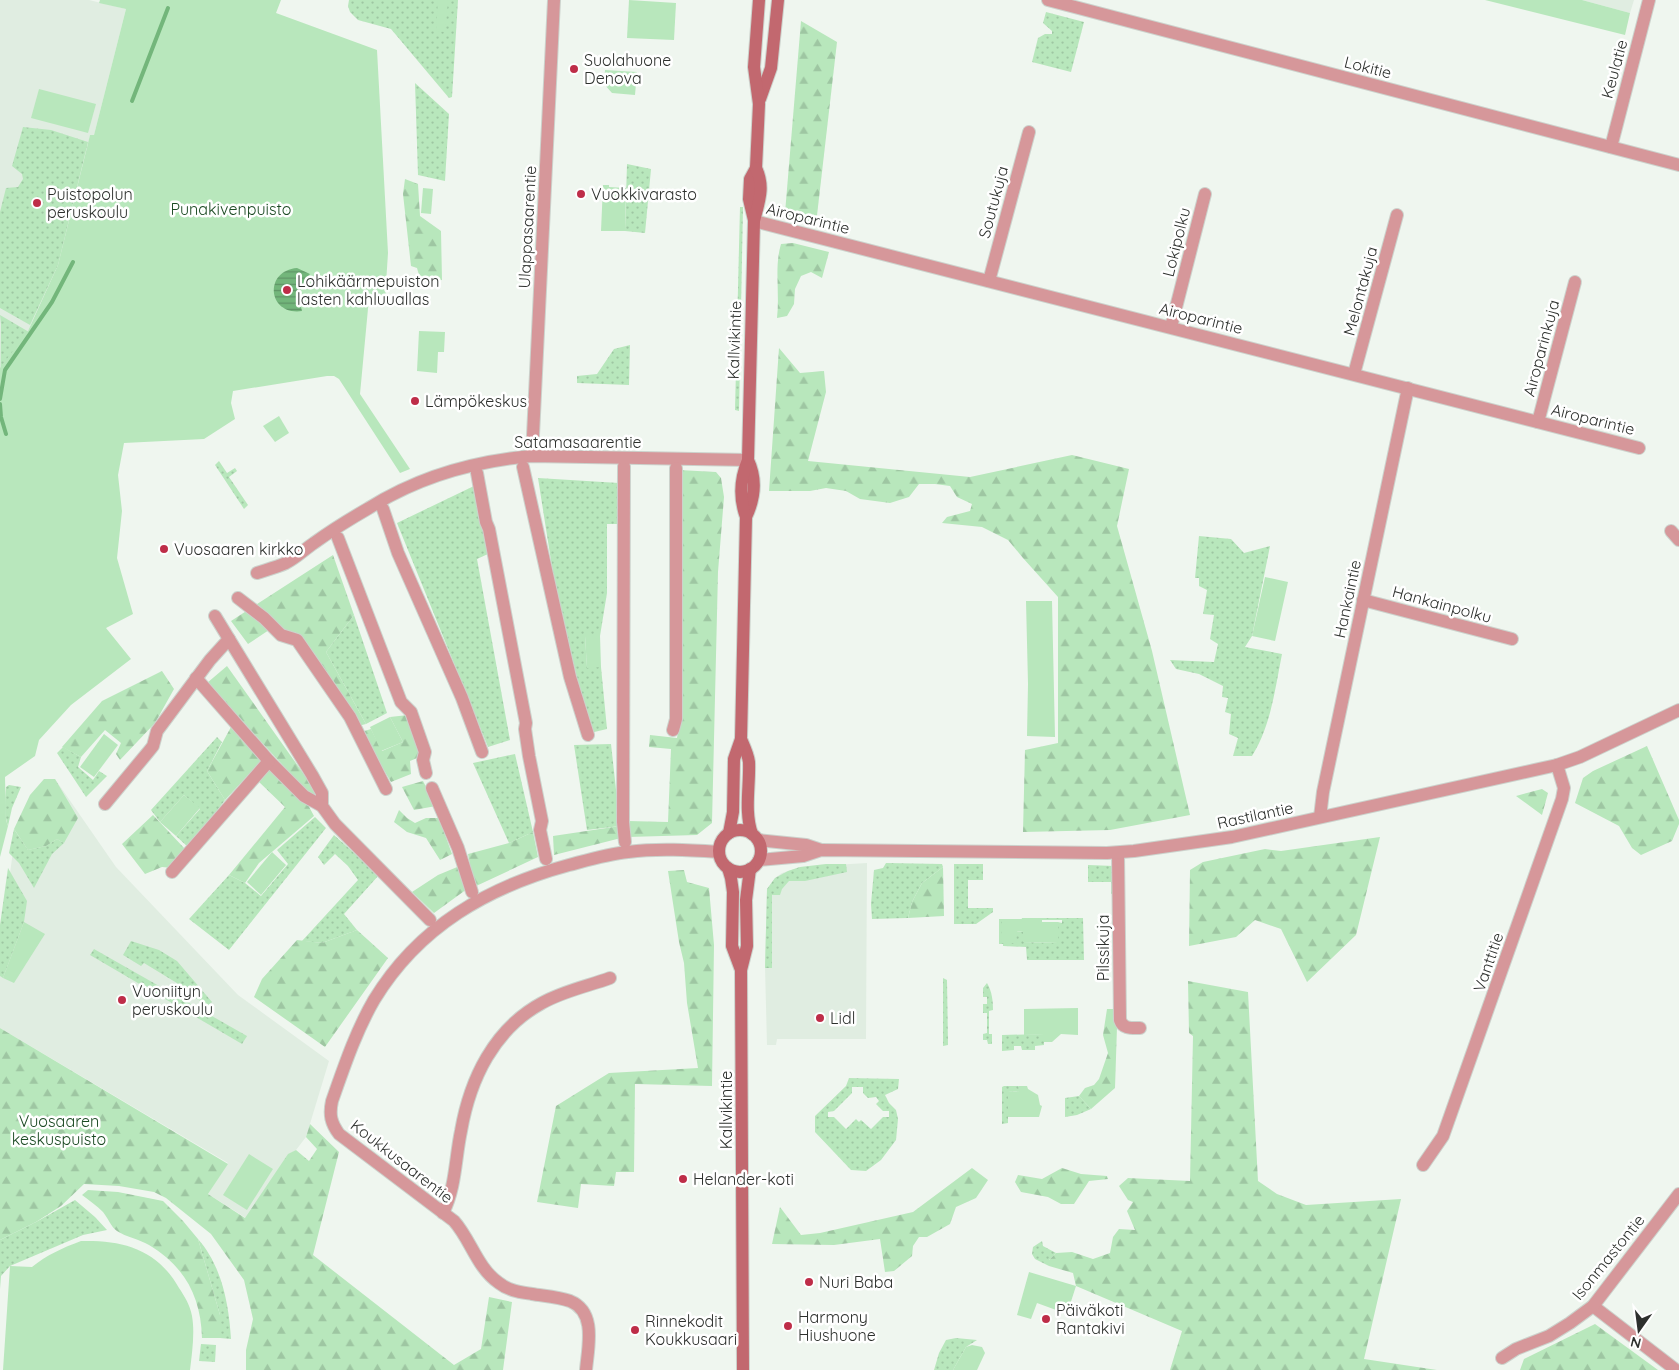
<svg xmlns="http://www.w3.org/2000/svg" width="1679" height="1370" viewBox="0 0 1679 1370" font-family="Quicksand,sans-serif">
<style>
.built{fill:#e0ede1}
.grass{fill:url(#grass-dots);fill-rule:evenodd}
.forest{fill:url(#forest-firs)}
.park{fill:#b8e7bc}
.water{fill:url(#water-rules)}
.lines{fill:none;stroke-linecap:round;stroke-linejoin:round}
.stream{stroke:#73b67b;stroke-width:4}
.minor-casing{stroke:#ccd2cc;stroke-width:14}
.tertiary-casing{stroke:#ccd2cc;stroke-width:14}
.secondary-casing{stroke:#ccd2cc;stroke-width:14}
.minor{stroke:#d6979a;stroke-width:12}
.tertiary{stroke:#d6979a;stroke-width:12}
.secondary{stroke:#c2686f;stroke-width:12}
.poi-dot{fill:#be2d48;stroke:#fff;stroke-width:2}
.labels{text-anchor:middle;stroke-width:5;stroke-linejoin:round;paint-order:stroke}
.poi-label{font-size:16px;fill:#2d302d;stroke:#fff;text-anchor:start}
.street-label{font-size:16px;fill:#2d302d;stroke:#fff}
.park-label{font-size:16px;fill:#1b4a23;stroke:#fff}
</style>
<defs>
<pattern id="grass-dots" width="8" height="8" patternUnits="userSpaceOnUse" patternTransform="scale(1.25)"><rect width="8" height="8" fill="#b8e7bc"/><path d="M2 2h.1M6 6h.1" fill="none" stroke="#9ec6a2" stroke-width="1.8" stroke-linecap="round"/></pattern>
<pattern id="forest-firs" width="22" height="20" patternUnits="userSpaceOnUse" patternTransform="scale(1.25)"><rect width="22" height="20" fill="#b8e7bc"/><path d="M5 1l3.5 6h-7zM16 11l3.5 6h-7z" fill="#9ec6a2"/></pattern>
<pattern id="water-rules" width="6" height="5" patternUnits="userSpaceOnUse" patternTransform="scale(1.25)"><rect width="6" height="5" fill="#73b67b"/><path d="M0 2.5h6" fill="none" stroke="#5f9465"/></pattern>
</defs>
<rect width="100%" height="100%" fill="#eff6ef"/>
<!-- built -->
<g class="built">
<polygon points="0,0 89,0 126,9 94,135 90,135 58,265 28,331 0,368"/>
<polygon points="1582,0 1634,0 1630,13"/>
<polygon points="55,779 116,867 238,995 329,1061 306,1137 296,1150 288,1155 246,1218 208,1194 228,1163 0,1028 0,948 13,851"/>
<polygon points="867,863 866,1039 777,1039 776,1045 767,1045 765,967 767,889 775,878 782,873 800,867"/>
</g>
<!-- grass -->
<g class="grass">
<polygon points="349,0 458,0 452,97 449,98 391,29 358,20 350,12 348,6"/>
<polygon points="1046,12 1084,22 1071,72 1032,62 1038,38 1045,34 1052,34 1052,31 1043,23"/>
<polygon points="415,83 449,114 445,181 418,175"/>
<polygon points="23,127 51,130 88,142 58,265 30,325 0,308 0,212 6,188 18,187 23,179 22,174 12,166"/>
<polygon points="627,164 651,169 645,233 625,231"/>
<polygon points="740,207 743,207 739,411 735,410"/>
<polygon points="0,315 41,339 0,441 1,324"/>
<polygon points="630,345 629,385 577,383 577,376 597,374 614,349"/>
<polygon points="219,461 227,473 235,468 237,471 229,477 248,505 244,509 215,465"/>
<polygon points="538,478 619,483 617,524 607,524 607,593 600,636 585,636 587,667 601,667 607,729 590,733 555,586"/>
<polygon points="476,485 488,554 477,559 510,740 488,747 397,523"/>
<path d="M1199,536L1231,539L1244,553L1270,546L1252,636L1245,647L1282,654C1275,689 1271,726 1252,756H1233L1238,738L1229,734L1231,714L1225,712L1228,698L1222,697L1223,686L1199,674L1176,669L1170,660L1214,662L1218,644L1210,639L1214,615L1203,614L1207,590L1199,586V578H1195Z"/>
<polygon points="354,615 387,713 366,724 326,652"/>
<polygon points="217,737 222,742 207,771 225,800 189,848 176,836 200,809 184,795 160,822 151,810"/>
<polygon points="611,744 620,826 587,830 574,745"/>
<polygon points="63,747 81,757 78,767 93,780 99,771 107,776 86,797 57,753"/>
<polygon points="515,754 533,832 509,843 473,763"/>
<path d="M9,785L21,787L12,808L8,826C4,815 5,799 6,787Z"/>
<polygon points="315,817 326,828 229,950 189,919 229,875 245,883 261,896 288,864 277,850"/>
<polygon points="14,829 28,850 46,846 57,839 64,843 52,854 34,888 19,863 9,853"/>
<polygon points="334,835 379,875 344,914 357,930 322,943 302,941 358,880 348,866 335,854 324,865 318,857"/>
<polygon points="886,863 942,864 943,867 922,883 912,902 908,918 872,919 871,904 874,870 883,868"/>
<polygon points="826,864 846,864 847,872 805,881 789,881 782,889 780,895 772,895 772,968 765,968 767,889 775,878 788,871 800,867"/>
<polygon points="954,864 983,864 983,880 968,880 968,908 993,908 993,912 976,924 954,924"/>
<polygon points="1088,865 1114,866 1114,894 1111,894 1111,882 1088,882"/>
<polygon points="8,868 27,901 24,922 3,978 0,976 0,925"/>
<polygon points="1042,918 1083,918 1084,960 1027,960 1026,947 1003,946 1003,944 999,944 999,919 1022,919 1022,921 1002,943 1016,943 1016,931 1023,932 1023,942 1057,943 1058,922 1062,923 1062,920 1042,920"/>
<polygon points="131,941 159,950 177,961 212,1002 208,1005 184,992 185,988 144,963 141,966 123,955"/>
<polygon points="94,949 247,1036 242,1044 90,955"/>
<polygon points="943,978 947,980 948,1045 943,1046"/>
<path d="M987,983C992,992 993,1000 993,1010L989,1011V1034H992V1044H988L987,1040H983V1034L987,1033V1013H983V1004H987V997H983V988Z"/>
<polygon points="1044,1034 1044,1045 1035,1046 1035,1050 1022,1050 1021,1046 1014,1046 1014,1050 1002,1051 1002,1035"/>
<path d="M849,1078L899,1079L898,1089L885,1095L889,1103L896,1110L898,1119L896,1140L881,1160L866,1171L851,1170L815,1132V1116L846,1086ZM852,1087H863V1093L868,1098L876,1097L879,1101L876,1104L883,1111H889V1117H883L871,1129L861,1120L859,1122L856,1119L846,1129L834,1117H828V1112L834,1111L852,1093Z"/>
<polygon points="1004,1086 1018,1086 1021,1091 1008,1092 1008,1123 1002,1124 1002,1087"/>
<polygon points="1079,1096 1091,1109 1077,1115 1065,1117 1065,1098"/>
<polygon points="75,1200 95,1217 107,1230 83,1235 10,1266 1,1276 0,1289 0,1240 36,1222"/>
<path d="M198,1239C222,1266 229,1305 231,1339L220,1338V1315Z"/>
<polygon points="1042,1241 1043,1246 1056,1253 1049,1260 1049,1266 1035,1259 1032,1254 1033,1247"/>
<polygon points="956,1338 977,1340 966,1347 953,1370 934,1370 939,1353 946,1340"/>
<polygon points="201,1344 216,1345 215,1362 199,1361"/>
</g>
<!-- forest -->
<g class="forest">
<polygon points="801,21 837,42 816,224 791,219 785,213"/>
<polygon points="405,179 418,184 420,216 441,231 442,280 421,282 417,268 411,266 403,194"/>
<path d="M793,243L829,252L822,278L811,272L801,276L795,289L794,304L787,316L777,318C780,293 774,267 781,244Z"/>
<polygon points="779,348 800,373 824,371 826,392 808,461 970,477 1072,455 1129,469 1117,526 1152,651 1190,815 1110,830 1023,832 1025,750 1058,743 1058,597 1023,558 1008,540 982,527 942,523 947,517 970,511 972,504 957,497 950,486 935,484 919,484 909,497 890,503 860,499 846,491 826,488 810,491 769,491"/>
<polygon points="679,470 716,472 721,478 724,497 718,572 712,823 697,835 628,837 628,821 668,822 671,749 649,747 650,735 677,738 679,726"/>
<polygon points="333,555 354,615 326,652 366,724 358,726 314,653 295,632 279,638 269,630 248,644 231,621"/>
<polygon points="227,666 320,797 312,797 207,683"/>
<polygon points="162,671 174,689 155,723 120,760 116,754 121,743 105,730 81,757 62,747 102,701"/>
<polygon points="408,715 422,756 410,761 411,774 391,782 361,732 371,729 382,751 403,742 390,717"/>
<polygon points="231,727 261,761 225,800 207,771"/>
<polygon points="1647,746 1679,820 1679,824 1672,841 1641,855 1632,848 1619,826 1575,803 1583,778 1593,771"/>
<polygon points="270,767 306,801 314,816 259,863 245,883 229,875 285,807 258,781"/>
<polygon points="44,779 55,779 78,818 64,843 57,839 46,846 28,850 14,829 30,795"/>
<polygon points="423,781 436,806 414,810 402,787"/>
<polygon points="1542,789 1548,793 1542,815 1516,796"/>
<polygon points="399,810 407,818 415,823 426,818 439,818 452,854 440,860 426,838 407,832 394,822"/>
<polygon points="153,815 185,849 173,868 162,867 145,874 122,844"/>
<polygon points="620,826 621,838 554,855 553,836"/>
<polygon points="533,832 538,857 474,887 468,854 509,843"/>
<polygon points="1380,837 1356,935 1307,982 1281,929 1255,920 1236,937 1189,946 1190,870 1203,862 1265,849 1281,851"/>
<polygon points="462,865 467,889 434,913 412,892 438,875"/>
<polygon points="943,867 944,916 908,918 912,902 922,883"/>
<polygon points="684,870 687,882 709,888 714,945 712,1086 635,1084 634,1172 616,1172 614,1186 581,1184 578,1208 537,1202 556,1106 609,1073 698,1068 687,1003 684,963 679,942 668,871"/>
<polygon points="357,930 388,958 325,1047 254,997 262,979 297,940 322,943"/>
<polygon points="1188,981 1248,992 1258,1181 1277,1194 1306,1205 1401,1199 1364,1359 1437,1370 1170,1370 1182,1331 1076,1286 1073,1273 1049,1266 1049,1260 1056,1253 1072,1252 1093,1259 1110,1253 1113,1237 1119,1229 1135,1230 1127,1211 1133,1202 1128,1200 1119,1186 1128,1178 1190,1181 1193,1036 1189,1033"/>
<polygon points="1107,1009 1114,1009 1114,1020 1117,1027 1115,1088 1091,1109 1079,1096 1085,1088 1094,1085 1099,1079 1108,1053 1103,1035"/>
<polygon points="0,1028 228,1164 208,1194 245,1218 288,1154 296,1150 309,1161 317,1149 306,1137 310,1124 339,1152 313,1255 454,1365 481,1349 489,1297 512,1302 503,1370 246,1370 246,1350 253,1319 244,1280 211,1234 166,1198 154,1192 119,1186 84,1184 61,1206 36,1222 0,1240"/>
<polygon points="972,1168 988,1180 976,1198 956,1207 950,1224 927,1237 919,1237 913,1246 912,1256 894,1271 885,1272 880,1239 834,1245 772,1244 780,1207 801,1235 820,1233 913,1212"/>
<polygon points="1062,1168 1081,1174 1107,1176 1108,1179 1089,1181 1074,1204 1061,1204 1048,1197 1021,1192 1015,1182 1018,1175 1042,1179"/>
<path d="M88,1190L118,1192L163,1201L183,1221L198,1239L220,1315V1338H202C201,1296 184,1266 149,1245C139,1239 126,1237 117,1231C111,1227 108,1218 103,1212C97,1206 89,1200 82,1195Z"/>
<polygon points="1595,1324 1658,1370 1520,1370 1524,1359"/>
</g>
<!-- park -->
<g class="park">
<polygon points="100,0 281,0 276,13 377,50 388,253 385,299 380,299 378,301 369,298 360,394 410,469 400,473 339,379 334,376 327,376 233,391 231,403 235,419 204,439 124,443 118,475 122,511 117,558 133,614 106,628 131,659 71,705 39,740 35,756 5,777 6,820 8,826 0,857 0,368 28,331 58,265 90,135 94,135 126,9 99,3"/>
<polygon points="438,0 448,0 445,32 436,31"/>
<polygon points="629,0 676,3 674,40 627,38"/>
<polygon points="1485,0 1582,0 1630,13 1625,35"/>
<polygon points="605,70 637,72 635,95 612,93 604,84"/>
<polygon points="39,89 96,104 88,133 31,118"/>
<polygon points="603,185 609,185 609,187 626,188 625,231 601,231"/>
<polygon points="423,188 433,189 431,214 421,213"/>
<polygon points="419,331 445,332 444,352 438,352 437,373 417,371"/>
<polygon points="279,416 289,433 275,442 263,426"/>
<polygon points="1265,577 1288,582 1275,641 1252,636"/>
<polygon points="1026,601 1052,601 1055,737 1027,736 1028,684"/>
<polygon points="585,636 600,636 601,667 587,668"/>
<polygon points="390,717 403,742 381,751 370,727"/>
<polygon points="104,734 118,745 94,777 80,767"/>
<polygon points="184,795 200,808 176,836 160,822"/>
<polygon points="272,852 286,865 261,895 247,882"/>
<polygon points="1022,918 1042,918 1042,922 1058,922 1058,943 1023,942 1023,932 1017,931 1016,943 1001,943 1002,921 1021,921"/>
<polygon points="24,922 45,934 14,983 3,978"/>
<polygon points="1078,1008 1078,1035 1061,1034 1052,1042 1044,1042 1044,1034 1024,1035 1024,1009"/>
<polygon points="1018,1086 1027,1086 1028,1089 1038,1095 1040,1105 1042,1106 1039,1117 1008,1117 1008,1092 1020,1091"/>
<polygon points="249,1154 273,1169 247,1210 223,1195"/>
<path d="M81,1241C123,1240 157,1249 179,1288C185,1297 190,1305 192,1316C195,1333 192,1353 190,1370H3L10,1266L32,1267C47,1255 62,1248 81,1241Z"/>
<polygon points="1029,1272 1076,1286 1067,1314 1037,1303 1031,1319 1017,1315"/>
<polygon points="972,1345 982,1347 985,1353 977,1370 953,1370 966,1347"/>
</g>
<!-- water -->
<path class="water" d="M297,268L310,274C300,284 298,297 302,311C268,316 263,271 297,268Z"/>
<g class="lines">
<!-- stream -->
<g class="stream">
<polyline points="132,101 168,8"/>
<polyline points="0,399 5,370 52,302 73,262"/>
<polyline points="0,404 1,417 6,434"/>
</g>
<!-- minor casing -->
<g class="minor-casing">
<g id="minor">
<polyline points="1611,147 1649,0"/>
<polyline points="754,221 1639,448"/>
<polyline points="989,281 1029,132"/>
<polyline points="1171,327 1205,194"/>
<polyline points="1354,374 1397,215"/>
<polyline points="1538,422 1575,282"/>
<polyline points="532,456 554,0"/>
<polyline points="624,466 623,822 625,842"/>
<polyline points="523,467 570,677 588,735"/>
<polyline points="477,473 486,522 489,529 526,723 525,729 529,756 542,821 540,830 546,859"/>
<polyline points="383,509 398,553 462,698 482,752"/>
<polyline points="1671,531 1679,540"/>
<polyline points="338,538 401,702 411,712 425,752 423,760 426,773"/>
<path d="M257,573C266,570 277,567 286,563C296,558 305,549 314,543C332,530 350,519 369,508C418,477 475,461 532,456L748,460"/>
<polyline points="238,598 264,618 281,635 297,640 350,717 386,789"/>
<polyline points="1363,600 1512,639"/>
<polyline points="215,616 312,775 322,793 322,806"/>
<polyline points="196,678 269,761 304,796 322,806 335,824 430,920"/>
<polyline points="673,730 676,719 676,468"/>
<polyline points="432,788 458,848 472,892"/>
<polyline points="105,804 149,751 153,746 157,731 210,660 229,639"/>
<polyline points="1320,817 1323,792 1408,388"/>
<path d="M1118,853L1120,1020C1123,1029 1131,1028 1140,1028"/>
<polyline points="172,872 269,761"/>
<polyline points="1423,1165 1443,1136 1562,799 1564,788 1557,765"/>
<path d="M443,1213C456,1187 455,1159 461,1131C470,1079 494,1029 542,1003C563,991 588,986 610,978"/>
<polyline points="1593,1306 1676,1370"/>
<polyline points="1502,1358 1516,1349 1549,1336 1570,1323 1593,1306 1679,1194"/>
<path d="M586,1370C588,1347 597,1312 570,1301C558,1297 544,1296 532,1294C520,1292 509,1291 499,1283C477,1268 471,1240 454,1221L339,1134C331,1123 329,1115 332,1101C344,1067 356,1031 374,1000C419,926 488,887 569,865C588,860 608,854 628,852C658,848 689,850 719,852"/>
</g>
</g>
<!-- tertiary casing -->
<g class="tertiary-casing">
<g id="tertiary">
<polyline points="1048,0 1679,165"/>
<polyline points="758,840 806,845 821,850"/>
<polyline points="759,860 803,856 821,850 1107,853 1134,851 1232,837 1557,765 1580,757 1679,710"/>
</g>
</g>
<!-- secondary casing -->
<g class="secondary-casing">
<g id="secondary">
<polyline points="760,99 771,68 778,0"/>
<polyline points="754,220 749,199 750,179 756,168 759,104 754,67 759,0"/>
<path d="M746,517C755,498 757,479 748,460"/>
<path d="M741,739C744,746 748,754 749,762C750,786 744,811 752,834"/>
<circle cx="740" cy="851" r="21"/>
<path d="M729,833L733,812L734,759L741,739L746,517C739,498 740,479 748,460L754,221C759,201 765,187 756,168"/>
<polyline points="728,868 731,878 733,892 732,946 741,970"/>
<polyline points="743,1370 741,970 747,946 746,900 750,869"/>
</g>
</g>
<!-- minor -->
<use href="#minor" class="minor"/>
<!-- tertiary -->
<use href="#tertiary" class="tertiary"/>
<!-- secondary -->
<use href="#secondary" class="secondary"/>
</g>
<!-- markers -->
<g class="poi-dot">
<circle cx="574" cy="69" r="5"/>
<circle cx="581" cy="194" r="5"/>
<circle cx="37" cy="203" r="5"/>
<circle cx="287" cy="290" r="5"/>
<circle cx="415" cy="401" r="5"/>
<circle cx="164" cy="549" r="5"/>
<circle cx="122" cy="1000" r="5"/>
<circle cx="820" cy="1018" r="5"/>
<circle cx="683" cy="1179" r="5"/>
<circle cx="809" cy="1282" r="5"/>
<circle cx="1046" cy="1319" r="5"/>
<circle cx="788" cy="1326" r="5"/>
<circle cx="635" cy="1330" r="5"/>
</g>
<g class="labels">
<!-- poi labels -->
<g class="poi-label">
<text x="584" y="66">Suolahuone<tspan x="584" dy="18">Denova</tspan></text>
<text x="47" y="200">Puistopolun<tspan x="47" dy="18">peruskoulu</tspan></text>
<text x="591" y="200">Vuokkivarasto</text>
<text x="297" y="287">Lohikäärmepuiston<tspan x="297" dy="18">lasten kahluuallas</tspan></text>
<text x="425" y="407">Lämpökeskus</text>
<text x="174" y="555">Vuosaaren kirkko</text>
<text x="132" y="997">Vuoniityn<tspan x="132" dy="18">peruskoulu</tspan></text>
<text x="830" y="1024">Lidl</text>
<text x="693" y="1185">Helander-koti</text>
<text x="819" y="1288">Nuri Baba</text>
<text x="1056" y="1316">Päiväkoti<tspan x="1056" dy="18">Rantakivi</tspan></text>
<text x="798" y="1323">Harmony<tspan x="798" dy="18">Hiushuone</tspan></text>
<text x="645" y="1327">Rinnekodit<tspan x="645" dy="18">Koukkusaari</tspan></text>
</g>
<!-- street labels -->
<g class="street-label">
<text transform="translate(1368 67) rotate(14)" y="6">Lokitie</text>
<text transform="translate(1614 69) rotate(-75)" y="6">Keulatie</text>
<text transform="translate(993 202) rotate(-75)" y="6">Soutukuja</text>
<text transform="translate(808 218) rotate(14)" y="6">Airoparintie</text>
<text transform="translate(527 227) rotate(-87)" y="6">Ulappasaarentie</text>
<text transform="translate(1176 242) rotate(-76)" y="6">Lokipolku</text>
<text transform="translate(1360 291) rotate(-75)" y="6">Melontakuja</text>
<text transform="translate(1201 318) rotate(14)" y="6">Airoparintie</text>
<text transform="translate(734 340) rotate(-88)" y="6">Kallvikintie</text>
<text transform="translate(1541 348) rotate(-75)" y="6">Airoparinkuja</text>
<text transform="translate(1593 419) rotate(14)" y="6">Airoparintie</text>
<text x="578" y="448">Satamasaarentie</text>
<text transform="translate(1347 599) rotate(-78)" y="6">Hankaintie</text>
<text transform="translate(1442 604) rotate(15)" y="6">Hankainpolku</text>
<text transform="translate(1255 815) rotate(-12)" y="6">Rastilantie</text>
<text transform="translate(1103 948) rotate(-90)" y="6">Pilssikuja</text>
<text transform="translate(1488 962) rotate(-71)" y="6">Vanttitie</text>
<text transform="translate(726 1110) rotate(-90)" y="6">Kallvikintie</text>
<text transform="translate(402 1161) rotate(38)" y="6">Koukkusaarentie</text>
<text transform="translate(1608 1257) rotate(-51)" y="6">Isonmastontie</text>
</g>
<!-- park labels -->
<g class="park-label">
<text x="231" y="215">Punakivenpuisto</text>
<text x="59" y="1127">Vuosaaren<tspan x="59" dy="18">keskuspuisto</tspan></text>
</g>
</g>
<!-- north arrow -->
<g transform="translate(1639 1330) rotate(194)" stroke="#ffffff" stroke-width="4" paint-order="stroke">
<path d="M0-4L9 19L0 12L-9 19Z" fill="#2d302d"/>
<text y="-8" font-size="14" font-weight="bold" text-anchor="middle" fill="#2d302d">N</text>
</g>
</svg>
